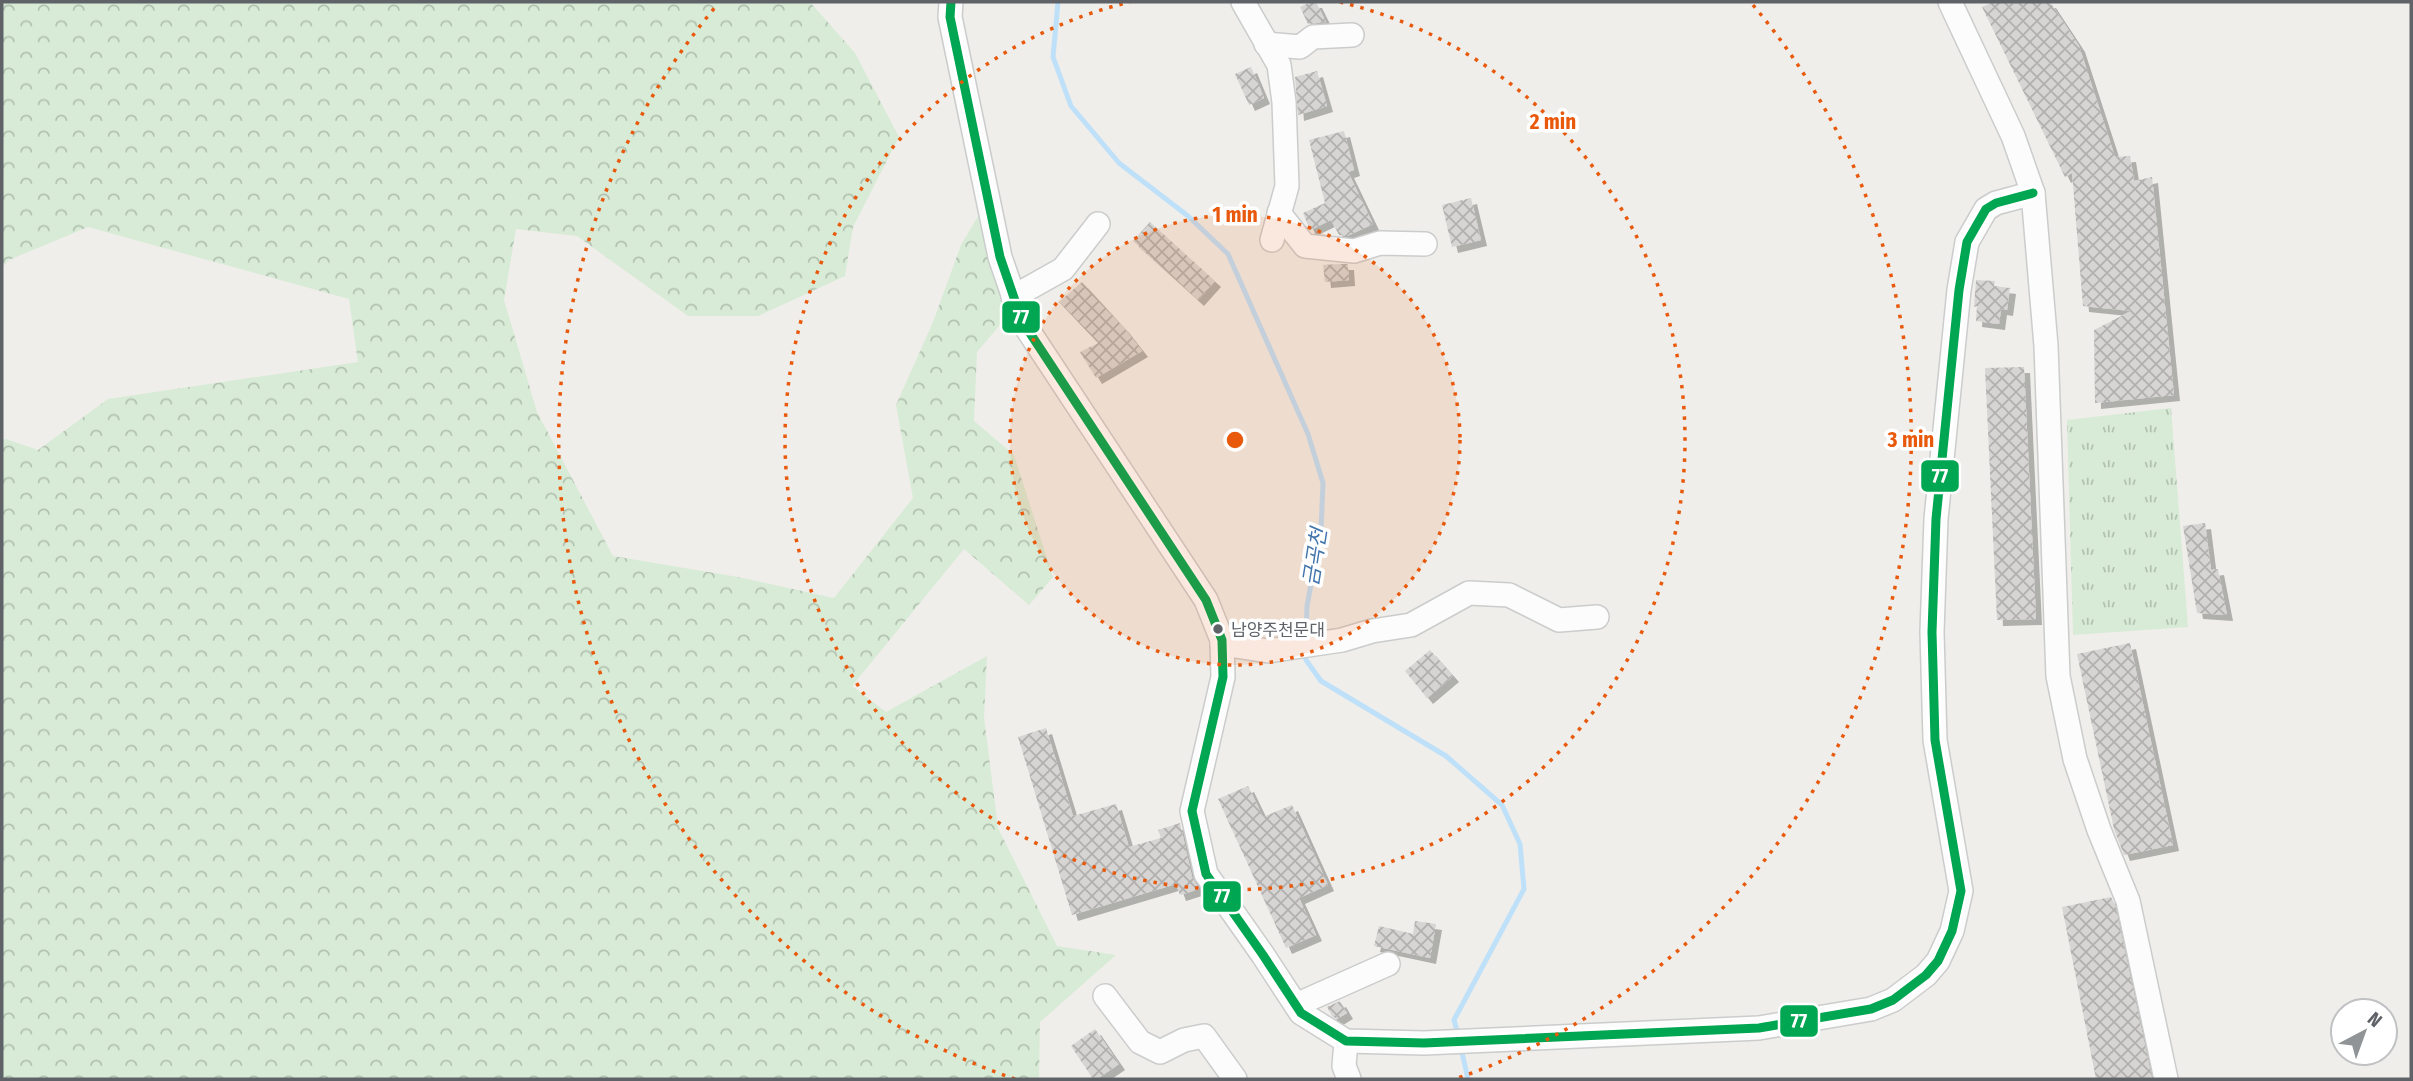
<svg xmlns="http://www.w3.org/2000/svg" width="2413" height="1081" viewBox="0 0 2413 1081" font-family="'Fira Sans Condensed','Noto Sans KR',sans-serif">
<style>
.forest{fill:url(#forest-crowns)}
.park{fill:url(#park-tufts)}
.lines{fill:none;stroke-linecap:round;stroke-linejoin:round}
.stream{stroke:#bfe0f9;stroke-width:5}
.building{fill:url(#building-cross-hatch);filter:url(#shadow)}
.minor-casing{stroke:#cbcccc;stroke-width:26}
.minor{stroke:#fdfcfc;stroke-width:23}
.bus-1-casing{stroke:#fff;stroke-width:14}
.bus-1{stroke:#00a651;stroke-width:9}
.ring{fill:none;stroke:#e8590c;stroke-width:3.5;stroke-dasharray:3.5 7}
.bus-dot{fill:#5f6368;stroke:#fff;stroke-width:2.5}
.labels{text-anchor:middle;stroke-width:7;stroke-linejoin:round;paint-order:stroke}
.bus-label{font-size:17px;fill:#5f6368;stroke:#fff;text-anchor:start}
.water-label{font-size:21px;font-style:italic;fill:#4174aa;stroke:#fff}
.centre{fill:#e8590c;stroke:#fff;stroke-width:3.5}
.ring-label{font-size:21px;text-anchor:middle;font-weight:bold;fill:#e8590c;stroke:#fff;stroke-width:7;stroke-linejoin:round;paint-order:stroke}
.line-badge{stroke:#fff;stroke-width:2.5}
.badge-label{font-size:19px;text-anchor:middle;font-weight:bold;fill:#fff}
</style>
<defs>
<pattern id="forest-crowns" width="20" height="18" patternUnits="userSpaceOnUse" patternTransform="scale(1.75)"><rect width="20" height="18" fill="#d8ebd6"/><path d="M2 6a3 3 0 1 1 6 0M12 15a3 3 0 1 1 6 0" fill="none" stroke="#b2c2b1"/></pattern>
<pattern id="park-tufts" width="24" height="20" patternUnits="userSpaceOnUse" patternTransform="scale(1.75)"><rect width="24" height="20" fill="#d8ebd6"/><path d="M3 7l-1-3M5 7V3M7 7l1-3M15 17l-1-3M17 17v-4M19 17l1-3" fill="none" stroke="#b2c2b1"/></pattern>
<pattern id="building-cross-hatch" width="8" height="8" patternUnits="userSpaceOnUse" patternTransform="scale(1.75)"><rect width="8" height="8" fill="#d6d5d3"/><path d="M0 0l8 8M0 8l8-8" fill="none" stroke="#b1b0af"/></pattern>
<filter id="shadow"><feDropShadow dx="6" dy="6" stdDeviation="0" flood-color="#0004"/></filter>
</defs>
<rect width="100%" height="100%" fill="#efeeea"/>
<!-- forest -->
<polygon class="forest" points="2,2 810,2 855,53 899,137 853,227 845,276 758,316 688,316 577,236 516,229 504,300 537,412 613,556 738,577 834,598 913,498 896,405 933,322 961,245 981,211 1011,312 977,352 974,421 1014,455 1053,577 1029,605 964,549 852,686 886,712 987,656 984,717 998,828 1057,946 1116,955 1040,1022 1039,1079 2,1079 2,440 6,439 38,450 108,399 358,362 349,299 88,227 9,260 2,267"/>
<!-- park -->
<polygon class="park" points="2171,408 2188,627 2073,635 2067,420"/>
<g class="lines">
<!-- stream -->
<g class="stream">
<polyline points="1058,2 1053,57 1071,106 1119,163 1188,216 1228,254 1308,434 1323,483 1321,531 1307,606 1306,641"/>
<polyline points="1306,651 1306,660 1321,681 1446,756 1502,805 1520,844 1524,889 1454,1020 1458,1035"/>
<polyline points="1461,1048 1468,1079"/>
</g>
</g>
<!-- building -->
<g class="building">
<polygon points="1311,2 1316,2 1326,22 1308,24 1300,7"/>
<polygon points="1993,2 2050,2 2079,46 2115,157 2130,156 2134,181 2152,177 2174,395 2095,403 2094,330 2131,311 2083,306 2072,173 2065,177 1982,7"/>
<polygon points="1251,67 1264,98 1249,105 1235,74"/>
<polygon points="1317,71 1327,106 1298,115 1295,77"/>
<polygon points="1344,131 1354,170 1348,172 1373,224 1347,236 1339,235 1331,220 1310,230 1303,213 1325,203 1309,140"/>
<polygon points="1471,198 1481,240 1452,247 1442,205"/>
<polygon points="1150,222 1215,281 1198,300 1133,241"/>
<polygon points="1340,264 1348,264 1349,280 1325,282 1323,265"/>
<polygon points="1976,280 1995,281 1994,286 2010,288 2007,310 2001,309 1999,324 1976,321 1977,306 1974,307"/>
<polygon points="1082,282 1124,328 1142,351 1096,378 1080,352 1098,343 1059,302"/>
<polygon points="2024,367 2036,619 1997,620 1985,368"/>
<polygon points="2205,523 2211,570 2218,569 2227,615 2197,613 2183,526"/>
<polygon points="2130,643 2173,845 2124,855 2114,829 2077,654"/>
<polygon points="1430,650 1453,676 1427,698 1405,671"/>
<polygon points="1046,728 1073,816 1116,804 1129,847 1161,838 1158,830 1180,823 1192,877 1199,889 1180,895 1176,884 1072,915 1018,737"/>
<polygon points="1248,786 1263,817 1292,805 1328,885 1299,898 1316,935 1286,948 1218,799"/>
<polygon points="2111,897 2115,905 2152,1079 2096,1079 2062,907"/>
<polygon points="1415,921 1436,924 1430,958 1374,946 1379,926 1413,934"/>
<polygon points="1340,1001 1347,1013 1337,1019 1332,1016 1327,1007"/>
<polygon points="1095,1029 1119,1064 1097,1079 1093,1079 1071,1046"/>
</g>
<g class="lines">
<!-- minor casing -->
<g class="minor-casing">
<g id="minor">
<polyline points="951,2 950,17 1000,257 1022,321 1206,600 1222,640 1223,677 1192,811 1206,874 1263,955 1301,1013 1346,1041 1424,1043 1759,1028 1871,1009 1893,1000 1926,975 1938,961 1952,931 1961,891 1935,740 1932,632 1936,519 1959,290 1967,242 1986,209 1996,203 2033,193"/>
<polyline points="1243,2 1279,65 1284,102 1287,186 1272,240"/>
<polyline points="1950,2 2013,136 2033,193 2046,346 2058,676 2075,759 2099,830 2128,901 2166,1079"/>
<polyline points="1266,44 1300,47 1313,37 1352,35"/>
<polyline points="1279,213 1305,246 1354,251 1380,243 1425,244"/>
<polyline points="1013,297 1063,269 1098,224"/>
<polyline points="1222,644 1268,651 1342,640 1372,631 1411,625 1469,593 1509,595 1559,620 1597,617"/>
<polyline points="1105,996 1140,1042 1160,1052 1184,1040 1204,1036 1235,1079"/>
<polyline points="1296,1005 1388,964"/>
<polyline points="1346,1041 1344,1066 1349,1079"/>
</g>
</g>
<!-- minor -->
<use href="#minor" class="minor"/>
<!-- bus-1 casing -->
<g class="bus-1-casing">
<polyline id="bus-1" points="951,2 950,17 1000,257 1022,321 1206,600 1222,640 1223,677 1192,811 1206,874 1263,955 1301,1013 1346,1041 1424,1043 1759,1028 1871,1009 1893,1000 1926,975 1938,961 1952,931 1961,891 1935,740 1932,632 1936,519 1959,290 1967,242 1986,209 1996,203 2033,193"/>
</g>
<!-- bus-1 -->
<use href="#bus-1" class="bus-1"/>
</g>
<!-- distance rings -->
<circle cx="1235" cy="440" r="225" fill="#e8590c" fill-opacity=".12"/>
<g class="ring">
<circle cx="1235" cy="440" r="225"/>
<path d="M1340 2A450 450 0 1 1 1130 2"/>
<path d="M1015 1079A676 676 0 0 1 717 5M1753 5A676 676 0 0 1 1455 1079"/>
</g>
<!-- markers -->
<circle class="bus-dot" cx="1218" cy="629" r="6"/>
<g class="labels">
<!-- bus labels -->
<g class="bus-label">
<text x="1231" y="636">남양주천문대</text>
</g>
<!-- water labels -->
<g class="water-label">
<text transform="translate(1315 557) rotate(-81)" y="7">금곡천</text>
</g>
</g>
<circle cx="1235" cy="440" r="10" class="centre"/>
<g class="ring-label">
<text x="1553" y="129">2 min</text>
<text x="1235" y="222">1 min</text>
<text x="1911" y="447">3 min</text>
</g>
<g class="line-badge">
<rect x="1001" y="300" width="40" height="34" rx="7" fill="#00a651"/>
<rect x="1920" y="459" width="40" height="34" rx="7" fill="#00a651"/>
<rect x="1202" y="880" width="40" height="33" rx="7" fill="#00a651"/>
<rect x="1779" y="1004" width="40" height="34" rx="7" fill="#00a651"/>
</g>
<g class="badge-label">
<text x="1021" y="324">77</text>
<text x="1940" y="483">77</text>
<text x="1222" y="903">77</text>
<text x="1799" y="1028">77</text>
</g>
<!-- border -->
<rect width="2413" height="1081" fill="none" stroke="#5f6368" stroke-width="7"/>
<!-- north arrow -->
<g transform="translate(2364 1032) rotate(41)"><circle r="33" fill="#ffffff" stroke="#bfc1c3" stroke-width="2"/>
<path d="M0-5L12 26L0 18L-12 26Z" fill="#919496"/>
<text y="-10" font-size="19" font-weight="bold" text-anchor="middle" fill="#5f6368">N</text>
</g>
</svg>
